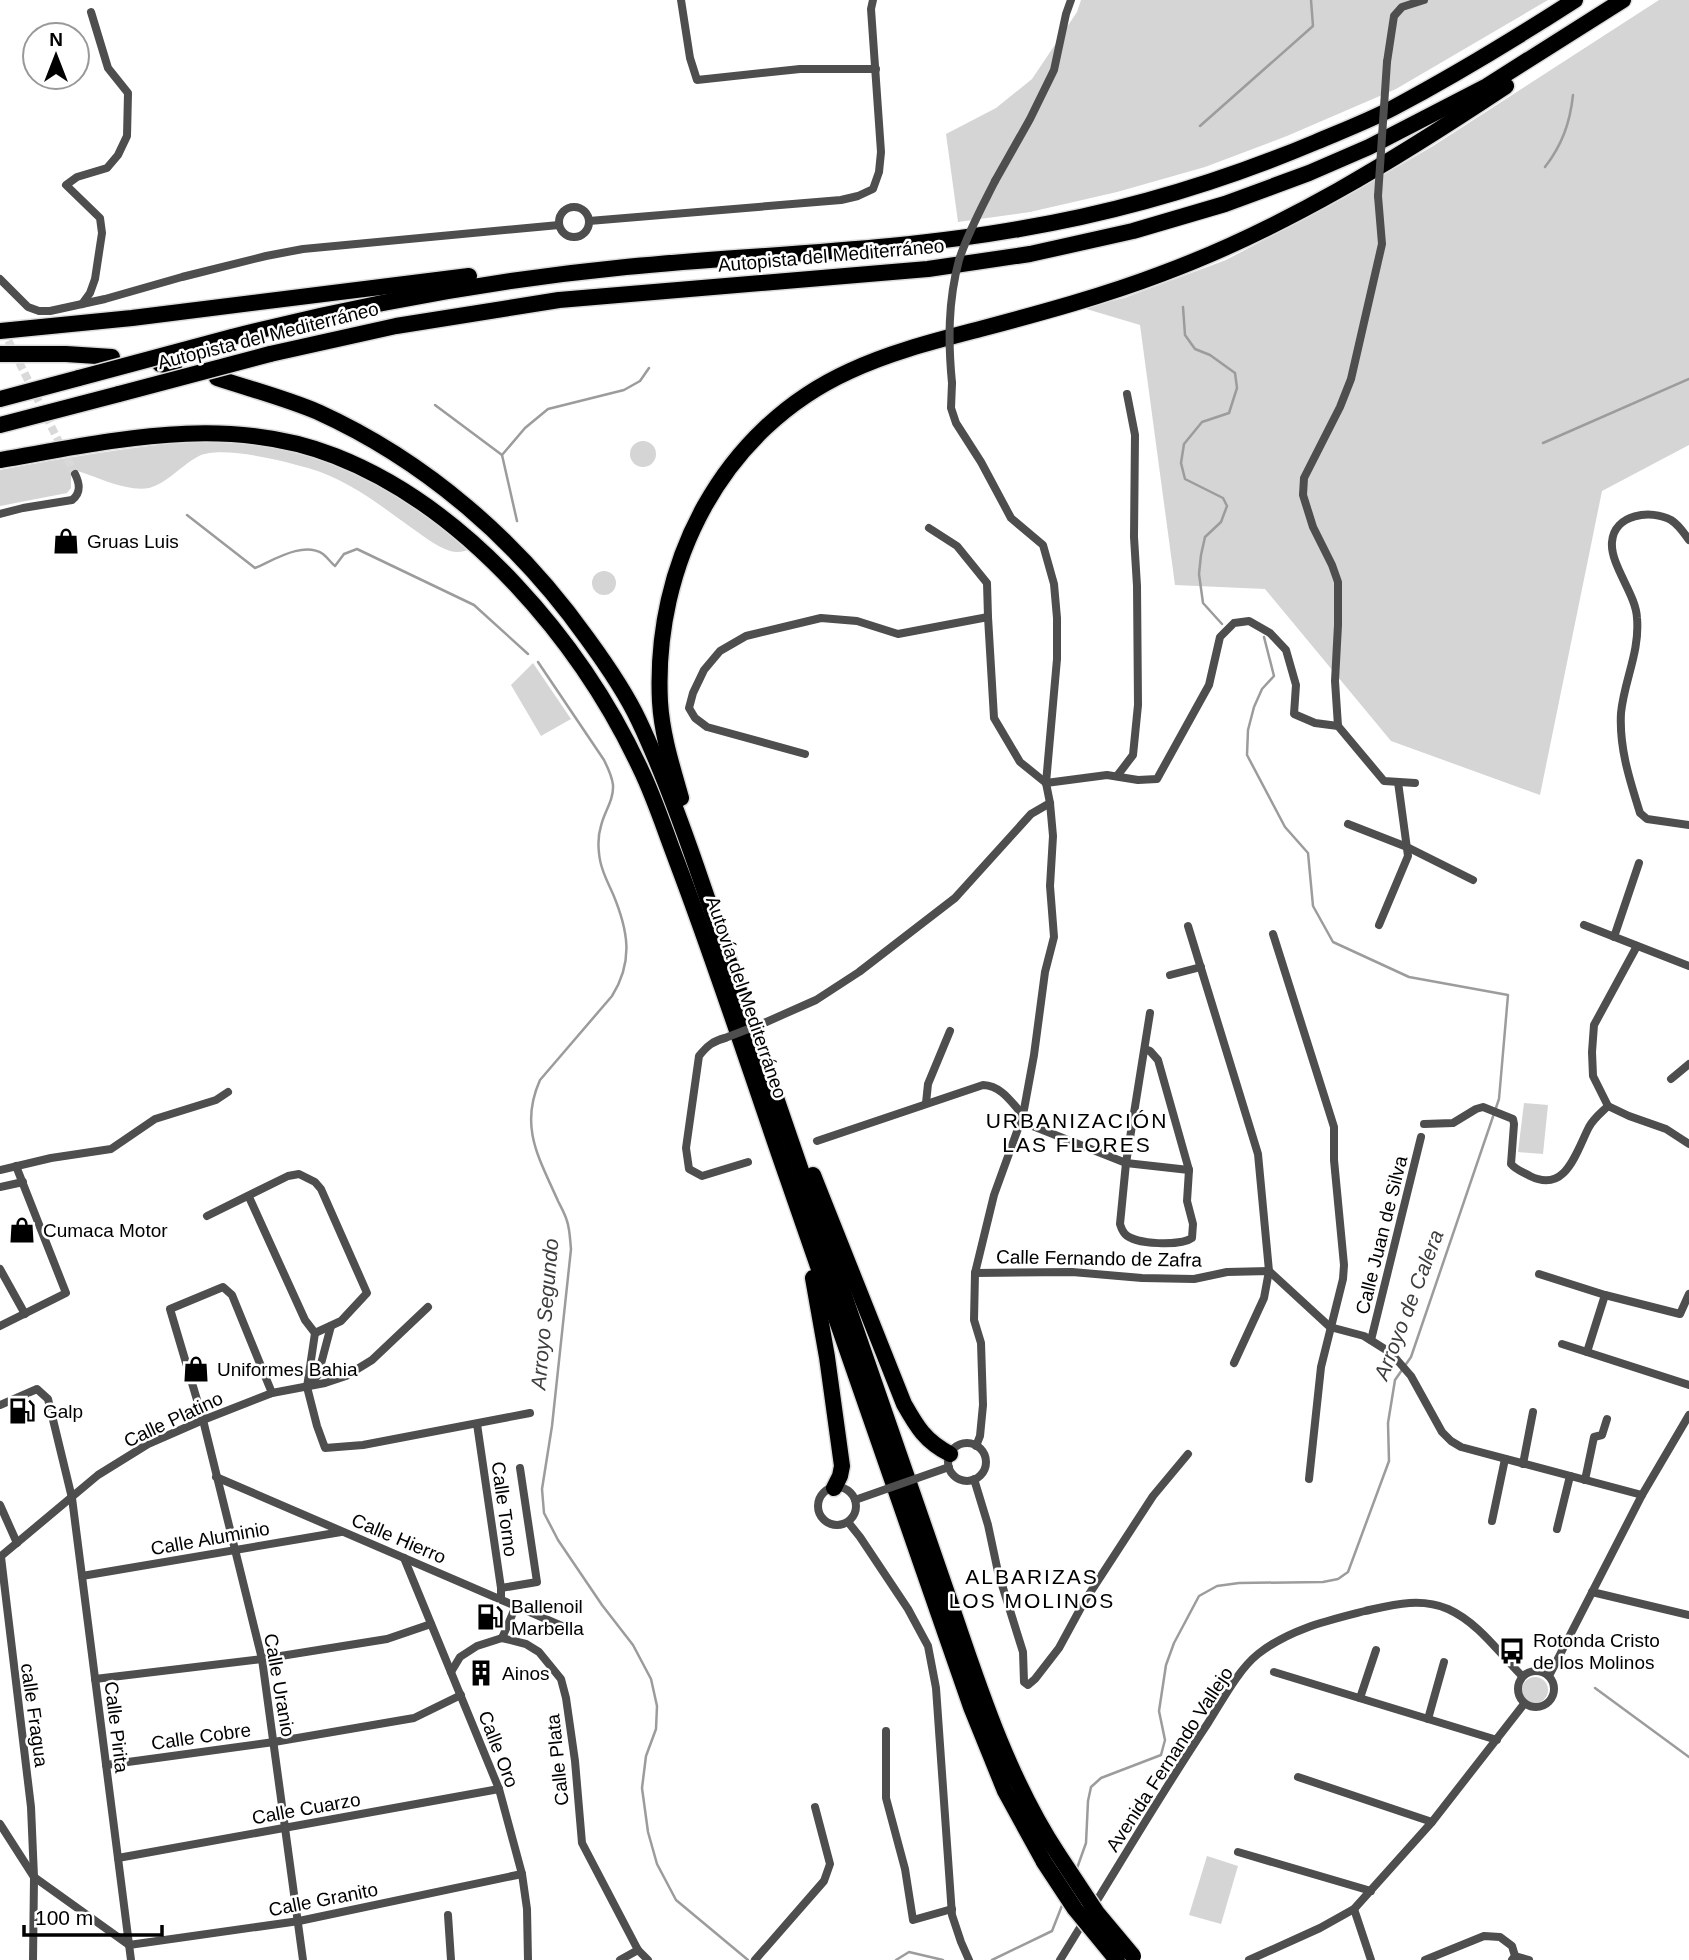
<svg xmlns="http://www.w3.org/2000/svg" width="1689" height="1960" viewBox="0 0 1689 1960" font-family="Helvetica,sans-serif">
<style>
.green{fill:#d5d5d5}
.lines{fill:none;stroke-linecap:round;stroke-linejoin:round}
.stream{stroke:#9c9c9c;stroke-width:2.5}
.minor-tunnel{stroke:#d9d9d9;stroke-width:8;stroke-dasharray:8 4;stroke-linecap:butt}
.motorway-casing{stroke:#dbdbdb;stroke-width:19}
.minor{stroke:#4e4e4e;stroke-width:8}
.motorway{stroke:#000;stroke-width:16}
.motorway-bridge-casing{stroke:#dbdbdb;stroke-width:19;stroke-linecap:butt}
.minor-bridge{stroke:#4e4e4e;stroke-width:8}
.motorway-bridge{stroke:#000;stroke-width:16}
.labels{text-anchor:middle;stroke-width:5;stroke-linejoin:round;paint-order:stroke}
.street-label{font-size:19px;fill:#000;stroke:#fff}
.poi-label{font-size:19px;fill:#000;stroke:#fff;text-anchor:start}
.neighbourhood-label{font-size:21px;letter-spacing:2px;fill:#000;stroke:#fff}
.water-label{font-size:21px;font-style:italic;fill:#3d3d3d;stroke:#fff}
</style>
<rect width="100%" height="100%" fill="#fff"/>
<!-- green -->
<g class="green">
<polygon points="1081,0 1548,0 1396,89 1287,136 1205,167 1117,192 1030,212 958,222 946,134 996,108 1032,79 1077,12"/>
<polygon points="1659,0 1689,0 1689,445 1602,491 1540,795 1391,741 1265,589 1175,585 1140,325 1083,308 1124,298 1226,260 1344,198 1433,146"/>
<path d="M205,440C232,442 259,443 286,449C356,465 414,506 470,549C464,552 457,553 450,551C435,546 422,535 409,526C377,503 347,479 308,468C284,461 222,445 199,456C183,464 166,484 149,488C128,492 99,478 78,471L71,476V488L67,493L0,506V470C68,457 136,446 205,440Z"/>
<circle cx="643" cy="454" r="13"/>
<circle cx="604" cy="583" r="12"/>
<polygon points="533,663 571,719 541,736 511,685"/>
<polygon points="1524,1103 1548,1105 1543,1154 1518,1152"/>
<circle cx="1535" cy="1690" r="13"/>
<polygon points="1207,1856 1238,1866 1221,1924 1189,1915"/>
</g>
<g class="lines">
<!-- stream -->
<g class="stream">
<polyline points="1200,126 1313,26 1311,0"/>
<path d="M1545,167C1562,145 1570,123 1573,95"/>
<polyline points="1183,307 1185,335 1195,349 1210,355 1235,373 1237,388 1229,413 1202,422 1184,444 1181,463 1185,479 1223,498 1227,506 1221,522 1205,537 1201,555 1199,574 1203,603 1222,624"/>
<polyline points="435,405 502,455"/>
<polyline points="1543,443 1689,379"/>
<path d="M187,515L255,568C274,560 303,541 323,554C328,558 331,563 335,566L344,554L357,549L474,605L528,654"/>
<polyline points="517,521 502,455 525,428 548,409 624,390 640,381 649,368"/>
<path d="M538,662L604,760C608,768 612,776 613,785C614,800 604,812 601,826C598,835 598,844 599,853C600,867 607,881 613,894C628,930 634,961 612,996L540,1080C519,1127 539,1158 558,1201C561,1207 565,1214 567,1221C570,1230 570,1240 571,1249L552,1426L542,1489L544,1513L558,1540L602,1605L633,1645L651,1679L657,1706L656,1729L646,1756L642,1788L648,1832L657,1864L676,1900L748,1960"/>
<polyline points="1595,1688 1689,1757"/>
<polyline points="1076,1871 1086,1843 1088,1801 1091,1787 1101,1778 1161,1755 1165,1740 1159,1711 1166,1665 1174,1643 1199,1596 1217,1586 1239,1583 1323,1582 1338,1579 1348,1572 1389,1461 1388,1423 1395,1380 1411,1357 1499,1099 1508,995 1409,977 1333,942 1313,906 1308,853 1285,827 1247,755 1248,730 1254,707 1262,689 1274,676 1264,637"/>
<polyline points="896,1960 909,1952 943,1960"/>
<polyline points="992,1960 1052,1931 1063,1903"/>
</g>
<!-- minor-tunnel -->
<polyline class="minor-tunnel" points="3,330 75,474"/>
<!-- motorway casing -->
<g class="motorway-casing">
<g id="motorway">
<polyline points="0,331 132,318 469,276"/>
<path d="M232,337C362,304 493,280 626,267C757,254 889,252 1019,229C1120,212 1221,182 1316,142C1342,131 1368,121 1393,108C1455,75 1516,38 1575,0"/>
<polyline points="0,354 66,354 112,357"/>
<polyline points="270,354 396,326 559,300 928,269 1030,254 1133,231 1225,204 1309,173 1369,147 1487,86 1623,0"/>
<polyline points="160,364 174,367"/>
<path d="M217,378C250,389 285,398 318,412C426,461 518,541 587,638C606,664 625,691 639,721C664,774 684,830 703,886C722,942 742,998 761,1054C820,1225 878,1397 938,1567C972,1664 1001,1767 1058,1854"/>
<polyline points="0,399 79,378"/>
<polyline points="0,425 119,394"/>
<path d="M0,460C111,441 226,413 335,456C468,508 582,643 641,770C655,799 665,831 677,862C716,965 750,1070 786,1174C847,1352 908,1530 971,1707L1005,1791L1044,1862"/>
<path d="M681,798C672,766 662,735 660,702C653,564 722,429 850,371C893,351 939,340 984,328C1044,312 1103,296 1161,274C1285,228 1396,159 1506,86"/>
<path d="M813,1175L904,1404C917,1427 925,1441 950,1454"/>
<polyline points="813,1278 827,1357 842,1466 840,1476 834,1488"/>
</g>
</g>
<!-- minor -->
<g class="minor">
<polyline points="681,0 690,58 697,80 800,69 876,69"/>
<polyline points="1387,62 1394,16 1402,7 1424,0"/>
<polyline points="995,181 1030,119 1054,70 1066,14 1071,0"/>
<circle cx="574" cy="222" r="15"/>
<polyline points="589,221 841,200 858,196 873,189 879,172 881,152 871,9 873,0"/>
<polyline points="0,279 28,307 39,311 50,311 105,299 182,277 266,256 303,249 559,225"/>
<polyline points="82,304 90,293 95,279 102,233 100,218 66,185 77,177 107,168 118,155 127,136 128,93 108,68 91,12"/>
<polyline points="952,383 951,408 956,423 981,462 1011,518 1043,545 1054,584 1057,618 1057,659 1046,783"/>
<path d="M0,514L23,508L72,500C81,493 80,484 75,474"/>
<polyline points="929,528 957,546 987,583 988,617"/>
<path d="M1689,540C1684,533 1679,525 1671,520C1651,509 1614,514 1612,542C1610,565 1636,594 1637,618C1640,652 1624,681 1621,713C1619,748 1630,781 1640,813L1647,819L1689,825"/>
<polyline points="1338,726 1335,681 1338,625 1338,582 1332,565 1313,527 1303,495 1304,478 1340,407 1351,379 1382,244 1378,196"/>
<polyline points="805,754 707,727 695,718 689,708 693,693 704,670 720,651 746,636 821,618 857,621 898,634 988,617 994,718 1020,762 1046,783 1050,803 1053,836 1050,886 1054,937 1045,972 1034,1055 1023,1115 994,1195 975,1273 974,1320 981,1343 983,1405 980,1436 976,1446"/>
<polyline points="1117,776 1133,755 1138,705 1137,586 1134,537 1135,435 1127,394"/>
<polyline points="1046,783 1107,775 1138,780 1157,779 1209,685 1220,637 1234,623 1249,621 1270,633 1286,650 1296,685 1294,714 1315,723 1338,726 1384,781 1415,783"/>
<polyline points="1348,824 1407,847 1473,880"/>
<polyline points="1379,925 1408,856 1398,782"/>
<polyline points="1584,925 1689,966"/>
<polyline points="1188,926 1258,1154 1269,1271 1264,1298 1234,1363"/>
<polyline points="1273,934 1334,1127 1334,1160 1344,1265 1343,1279 1321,1367 1309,1479"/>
<polyline points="1614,937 1639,863"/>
<polyline points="1170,975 1201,967"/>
<polyline points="764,1023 816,1000 859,972 955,898 1031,814 1050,803"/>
<path d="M725,1038C713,1041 707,1046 699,1056L686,1148L689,1169L702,1176L748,1162"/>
<path d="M1145,1049L1150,1051L1158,1060L1189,1170L1187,1201L1193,1224L1192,1238C1181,1246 1135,1245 1125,1234C1122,1231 1121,1227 1120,1224L1126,1163L1150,1013"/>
<polyline points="1671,1079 1689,1064"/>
<polyline points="926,1103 928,1084 950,1031"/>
<polyline points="1608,1106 1593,1076 1592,1052 1594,1025 1637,946"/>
<polyline points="1608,1106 1629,1116 1666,1129 1689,1144"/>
<polyline points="1020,1121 1126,1163 1189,1170"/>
<path d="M1424,1124L1453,1123L1476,1109L1483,1107L1513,1119L1514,1124L1511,1164C1516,1170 1523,1172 1530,1176C1566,1194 1576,1152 1589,1127C1594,1118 1601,1113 1608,1106"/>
<path d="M817,1141L983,1085C1002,1086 1011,1102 1023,1115"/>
<polyline points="0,1170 51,1158 111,1149 155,1119 216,1100 228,1092"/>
<polyline points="0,1187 23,1182"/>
<polyline points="249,1197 305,1320 315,1333"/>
<polyline points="207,1216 288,1176 299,1174 315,1182 321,1189 367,1293 341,1321 315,1333"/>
<polyline points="0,1269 25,1314"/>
<polyline points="975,1273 1072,1272 1142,1278 1194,1279 1227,1272 1269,1271 1330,1327 1364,1336 1391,1353 1411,1376 1442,1432 1451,1441 1461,1447 1642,1495"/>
<polyline points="1539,1274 1605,1295 1680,1314 1689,1294"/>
<polyline points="0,1326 66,1293 16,1166"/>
<polyline points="315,1333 307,1387 317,1426 325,1448 363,1445 530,1413"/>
<polyline points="1371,1340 1421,1137"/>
<polyline points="1562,1344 1689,1385"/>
<polyline points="1587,1352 1605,1295"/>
<polyline points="307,1387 318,1375 331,1326"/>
<polyline points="272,1393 232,1295 223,1287 170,1309 203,1420 262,1659 303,1960"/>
<polyline points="0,1405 37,1389 48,1399 72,1498 131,1960"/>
<polyline points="477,1424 501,1588 501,1600"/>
<circle cx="967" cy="1462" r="19"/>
<polyline points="1523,1464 1533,1412"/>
<polyline points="216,1477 569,1629"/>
<polyline points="974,1479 988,1525 998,1572 1023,1652 1024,1682 1028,1685 1035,1679 1059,1648 1084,1602 1153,1496 1188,1454"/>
<polyline points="1585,1480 1594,1437 1602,1435 1607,1419"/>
<circle cx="837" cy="1506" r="19"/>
<polyline points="0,1505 17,1543"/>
<polyline points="1492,1521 1505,1459"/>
<polyline points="848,1522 860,1537 908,1609 928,1646 936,1688 952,1915 961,1942 969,1960"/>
<polyline points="1557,1529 1570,1476"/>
<polyline points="0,1557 98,1475 148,1444 203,1420 272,1393 325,1383 346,1376 372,1360 428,1307"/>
<polyline points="1,1557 31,1807 34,1877 33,1960"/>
<polyline points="404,1558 499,1789 522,1874 527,1909 528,1960"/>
<polyline points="82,1576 341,1532"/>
<polyline points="501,1588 537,1582 520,1468"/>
<polyline points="1592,1592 1689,1615"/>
<polyline points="502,1638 516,1606"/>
<circle cx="1536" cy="1689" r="18"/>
<polyline points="451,1672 460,1657 477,1646 502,1638 526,1644 539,1652 561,1679 566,1698 575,1761 582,1843 638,1950 648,1960"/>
<polyline points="1274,1672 1497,1740"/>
<polyline points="1549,1676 1642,1495 1689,1415"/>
<polyline points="95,1679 262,1659 387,1639 431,1624"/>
<polyline points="1360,1698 1376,1650"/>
<polyline points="1428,1719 1444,1662"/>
<polyline points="886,1731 886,1798 905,1869 913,1920 952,1909"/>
<polyline points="106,1765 274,1742 414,1718 461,1695"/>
<polyline points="1298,1777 1432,1822"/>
<polyline points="0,1824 34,1877 129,1945 299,1921 522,1874"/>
<polyline points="1238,1852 1371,1891"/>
<polyline points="118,1858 499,1789"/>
<path d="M1093,1907C1131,1845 1168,1783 1208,1723C1222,1701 1238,1670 1258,1654C1290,1629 1326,1621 1365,1611C1392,1605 1420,1597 1448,1609C1479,1623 1499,1653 1522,1676"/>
<polyline points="1354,1909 1371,1960"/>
<polyline points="448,1915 451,1960"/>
<polyline points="1515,1956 1529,1960"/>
<polyline points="620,1960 638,1950"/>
<polyline points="755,1960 824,1881 830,1864 815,1807"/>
<polyline points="1060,1960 1084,1921"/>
<polyline points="1249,1960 1320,1928 1354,1909 1432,1822 1524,1704"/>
<polyline points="1425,1960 1484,1936 1500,1937 1512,1946 1515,1956 1512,1960"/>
</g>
<!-- motorway -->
<use href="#motorway" class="motorway"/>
<!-- motorway-bridge casing -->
<g class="motorway-bridge-casing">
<g id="motorway-bridge">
<polyline points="79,378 232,337"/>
<polyline points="119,394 270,354"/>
<polyline points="1058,1854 1097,1913 1133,1956"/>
<polyline points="1044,1862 1075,1909 1117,1960"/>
</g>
</g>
<!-- minor-bridge -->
<g class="minor-bridge">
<polyline points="1378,196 1387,62"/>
<path d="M952,383C948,341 948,301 959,260C968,232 982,207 995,181"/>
<polyline points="725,1038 764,1023"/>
<polyline points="855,1500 949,1467"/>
</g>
<!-- motorway-bridge -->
<use href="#motorway-bridge" class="motorway-bridge"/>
</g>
<!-- icons -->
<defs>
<g id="shop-bare" transform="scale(2.1)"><path d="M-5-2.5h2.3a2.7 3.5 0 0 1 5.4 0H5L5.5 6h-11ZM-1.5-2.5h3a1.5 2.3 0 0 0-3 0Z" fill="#000" stroke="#fff" stroke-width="2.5" paint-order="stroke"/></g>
<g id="fuel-bare" transform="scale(2.1)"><path d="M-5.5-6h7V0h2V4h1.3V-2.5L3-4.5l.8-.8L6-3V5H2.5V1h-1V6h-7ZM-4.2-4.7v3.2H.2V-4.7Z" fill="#000" stroke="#fff" stroke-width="2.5" paint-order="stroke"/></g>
<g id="bus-bare" transform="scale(2.1)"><path d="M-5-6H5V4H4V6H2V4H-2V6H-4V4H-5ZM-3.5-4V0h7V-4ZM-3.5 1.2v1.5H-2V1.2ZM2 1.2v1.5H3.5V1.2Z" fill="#000" stroke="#fff" stroke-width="2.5" paint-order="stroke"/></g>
<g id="building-bare" transform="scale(2.1)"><path d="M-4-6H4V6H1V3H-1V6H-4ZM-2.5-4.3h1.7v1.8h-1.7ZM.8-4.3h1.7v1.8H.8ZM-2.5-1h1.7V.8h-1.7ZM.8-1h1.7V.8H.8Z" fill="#000" stroke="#fff" stroke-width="2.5" paint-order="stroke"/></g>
</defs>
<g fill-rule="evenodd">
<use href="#shop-bare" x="66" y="541"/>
<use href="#shop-bare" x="22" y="1230"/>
<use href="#shop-bare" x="196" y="1369"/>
<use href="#fuel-bare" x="22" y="1411"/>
<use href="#fuel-bare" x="490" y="1617"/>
<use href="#bus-bare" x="1512" y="1651"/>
<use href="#building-bare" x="481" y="1673"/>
</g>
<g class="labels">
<!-- street labels -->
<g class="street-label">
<text transform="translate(831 255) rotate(-5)" y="7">Autopista del Mediterráneo</text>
<text transform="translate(268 335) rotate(-14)" y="7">Autopista del Mediterráneo</text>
<text transform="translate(747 997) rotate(71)" y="7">Autovía del Mediterráneo</text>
<text transform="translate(1381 1235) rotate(-76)" y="7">Calle Juan de Silva</text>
<text transform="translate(1099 1258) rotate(1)" y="7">Calle Fernando de Zafra</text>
<text transform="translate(173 1419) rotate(-25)" y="7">Calle Platino</text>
<text transform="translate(505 1509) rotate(82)" y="7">Calle Torno</text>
<text transform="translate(210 1538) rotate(-10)" y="7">Calle Aluminio</text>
<text transform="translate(399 1538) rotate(23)" y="7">Calle Hierro</text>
<text transform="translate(280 1685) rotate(80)" y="7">Calle Uranio</text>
<text transform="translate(35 1715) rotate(82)" y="7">calle Fragua</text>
<text transform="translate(117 1727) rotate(83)" y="7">Calle Pirita</text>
<text transform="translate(201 1736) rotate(-8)" y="7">Calle Cobre</text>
<text transform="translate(499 1749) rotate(69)" y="7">Calle Oro</text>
<text transform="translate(1169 1759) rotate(-57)" y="7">Avenida Fernando Vallejo</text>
<text transform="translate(557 1760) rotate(-96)" y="7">Calle Plata</text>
<text transform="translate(306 1808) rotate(-10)" y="7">Calle Cuarzo</text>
<text transform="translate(323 1899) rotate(-11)" y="7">Calle Granito</text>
</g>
<!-- poi labels -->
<g class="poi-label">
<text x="87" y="548">Gruas Luis</text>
<text x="43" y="1237">Cumaca Motor</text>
<text x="217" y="1376">Uniformes Bahia</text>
<text x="43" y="1418">Galp</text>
<text x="511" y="1613">Ballenoil<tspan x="511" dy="22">Marbella</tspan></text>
<text x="1533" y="1647">Rotonda Cristo<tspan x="1533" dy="22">de los Molinos</tspan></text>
<text x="502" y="1680">Ainos</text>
</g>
<!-- neighbourhood labels -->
<g class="neighbourhood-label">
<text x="1077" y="1128">URBANIZACIÓN<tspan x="1077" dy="24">LAS FLORES</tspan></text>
<text x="1032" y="1584">ALBARIZAS<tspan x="1032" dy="24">LOS MOLINOS</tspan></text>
</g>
<!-- water labels -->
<g class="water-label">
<text transform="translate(1409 1305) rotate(-69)" y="7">Arroyo de Calera</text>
<text transform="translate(545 1314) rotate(-85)" y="7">Arroyo Segundo</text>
</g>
</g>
<!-- north arrow -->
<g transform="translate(56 56)"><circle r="33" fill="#ffffff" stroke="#999999" stroke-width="2"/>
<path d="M0-5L12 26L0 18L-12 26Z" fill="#000000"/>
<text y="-10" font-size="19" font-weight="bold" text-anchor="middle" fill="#000000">N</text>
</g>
<!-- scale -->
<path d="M24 1925v10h138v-10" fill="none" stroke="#000000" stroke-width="3.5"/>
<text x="35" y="1925" font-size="21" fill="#000000" stroke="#ffffff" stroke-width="5" paint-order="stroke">100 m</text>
</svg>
